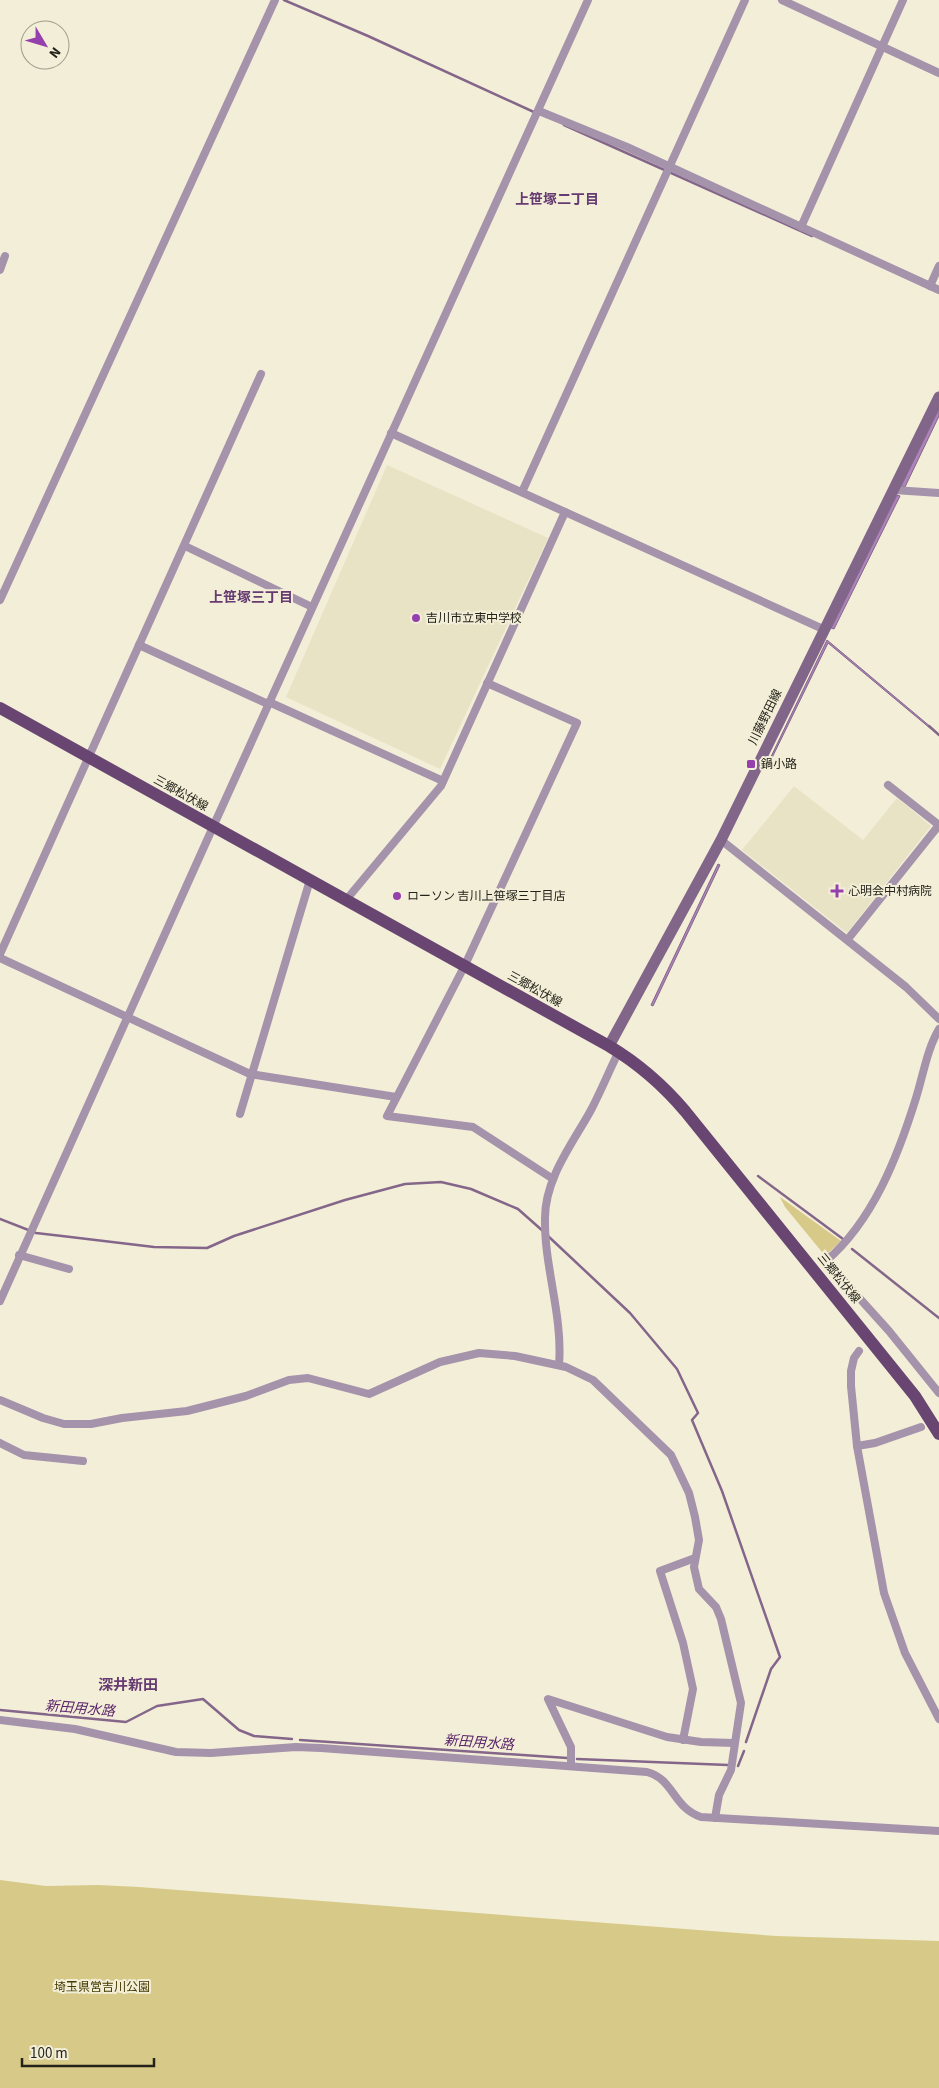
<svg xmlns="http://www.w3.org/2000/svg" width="939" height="2088" viewBox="0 0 939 2088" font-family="'Source Sans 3','Noto Sans JP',sans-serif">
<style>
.built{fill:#e9e3c6}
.green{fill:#d7c987}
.water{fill:#ad83ba;stroke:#84668a}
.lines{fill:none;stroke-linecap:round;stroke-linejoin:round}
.stream{stroke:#84668a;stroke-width:2.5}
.street{stroke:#a592ab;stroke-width:8}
.secondary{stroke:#816689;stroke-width:11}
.primary{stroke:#684671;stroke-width:12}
.poi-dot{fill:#9640ad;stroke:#f3eed8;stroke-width:2}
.labels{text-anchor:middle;stroke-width:4;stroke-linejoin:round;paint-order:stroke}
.poi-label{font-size:12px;fill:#24231a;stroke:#f3eed8;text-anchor:start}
.street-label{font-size:12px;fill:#24231a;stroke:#f3eed8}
.park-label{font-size:12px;fill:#463b00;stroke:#f3eed8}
.neighbourhood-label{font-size:14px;font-weight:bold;fill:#663b72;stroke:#f3eed8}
.water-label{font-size:14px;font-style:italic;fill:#5a2569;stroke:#f3eed8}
.quarter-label{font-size:15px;font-weight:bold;fill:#663b72;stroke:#f3eed8}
</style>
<rect width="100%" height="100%" fill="#f3eed8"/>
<!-- built -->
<g class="built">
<polygon points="387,465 548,538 440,769 286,697"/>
<polygon points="794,786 863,840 897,798 931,826 847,933 742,850"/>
</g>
<!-- green -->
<g class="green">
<polygon points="780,1197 841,1241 828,1253 825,1249 822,1252 785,1207"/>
<polygon points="0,1880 46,1886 98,1885 139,1887 776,1936 939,1941 939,2088 0,2088"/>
</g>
<!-- water -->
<g class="water">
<polygon points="939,408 939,416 905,487 901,486"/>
<polygon points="897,495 900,496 834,629 831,628"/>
<polygon points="827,640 932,728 931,729 828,643 768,766 767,765"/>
<polygon points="718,864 720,865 653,1006 651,1005"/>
</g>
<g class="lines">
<!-- stream -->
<g class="stream">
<polyline points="284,0 368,36 536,113"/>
<polyline points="564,125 812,236"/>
<polyline points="929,726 939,735"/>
<polyline points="758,1176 843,1239"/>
<polyline points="0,1219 36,1233 62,1236 154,1247 207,1248 234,1236 345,1200 405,1184 441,1182 471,1189 518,1209 544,1232"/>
<polyline points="548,1236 630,1313 677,1369 698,1413 692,1420 722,1491 780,1657 771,1669 746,1742"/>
<polyline points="852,1249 939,1318"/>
<polyline points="0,1710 126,1722 157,1706 203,1699 239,1730 254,1736 292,1739"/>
<polyline points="300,1740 567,1758"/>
<polyline points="577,1759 728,1765"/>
<polyline points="738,1766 744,1751"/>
</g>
<!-- street -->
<g class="street">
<polyline points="782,0 939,73"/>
<polyline points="539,111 627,147 939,290"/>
<polyline points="801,227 903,0"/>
<polyline points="0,270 5,256"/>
<polyline points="930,286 939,266"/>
<polyline points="391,433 823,629"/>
<polyline points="894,490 939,493"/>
<polyline points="522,492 745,0"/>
<polyline points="185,546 312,607"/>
<polyline points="0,600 275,0"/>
<polyline points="139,645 268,704"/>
<polyline points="487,683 577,723 465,965 387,1116 473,1127 553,1179"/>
<polyline points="269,702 443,781"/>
<polyline points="721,840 906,987 939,1019"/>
<polyline points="346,900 441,786 565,512"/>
<polyline points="848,939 939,825 888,785"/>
<path d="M0,954C86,760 174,567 261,374"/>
<polyline points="0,958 250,1074 396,1097"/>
<path d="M939,1029C927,1049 923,1076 916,1098C898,1156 873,1221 826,1261L889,1331L939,1393"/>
<polyline points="240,1114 310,880"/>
<polyline points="19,1255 69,1269"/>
<polyline points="0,1301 217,818 588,0"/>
<polyline points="859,1351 854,1358 851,1371 851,1386 857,1446 884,1593 905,1653 939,1719"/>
<path d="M559,1365C563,1315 544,1267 545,1218C545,1178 573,1143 591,1110C601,1091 609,1071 619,1051"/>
<polyline points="0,1400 43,1418 64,1424 91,1424 122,1418 187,1411 246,1396 289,1380 308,1378 369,1394 440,1362 479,1353 515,1356 566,1367 593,1380 671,1455 689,1493 695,1517 699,1540 694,1567 699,1589 716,1607 721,1619 741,1703 731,1770 719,1795 715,1818"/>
<polyline points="0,1443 24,1455 83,1461"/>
<polyline points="857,1446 875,1443 921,1427"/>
<path d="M0,1720L75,1729L176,1752L211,1753L296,1747L321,1748L647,1772C674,1779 673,1808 701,1817L939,1831"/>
<polyline points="683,1740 693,1689 683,1643 660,1571 695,1558"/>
<polyline points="571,1766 571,1747 548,1699 667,1737 701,1742 734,1743"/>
</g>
<!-- secondary -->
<polyline class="secondary" points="609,1046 721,840 939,397"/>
<!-- primary -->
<path class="primary" d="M0,708L609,1046C639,1064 663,1085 685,1111L915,1396L939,1434"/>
</g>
<!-- markers -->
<g class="poi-dot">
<circle cx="416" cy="618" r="5"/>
<rect x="746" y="759" width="10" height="10" rx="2.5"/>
<path d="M834.5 883.5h5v5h5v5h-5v5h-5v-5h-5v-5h5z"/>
<circle cx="397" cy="896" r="5"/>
</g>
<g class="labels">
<!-- poi labels -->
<g class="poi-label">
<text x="426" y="622">吉川市立東中学校</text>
<text x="761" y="768">鍋小路</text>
<text x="848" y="895">心明会中村病院</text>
<text x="407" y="900">ローソン 吉川上笹塚三丁目店</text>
</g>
<!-- street labels -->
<g class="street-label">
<text transform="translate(765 717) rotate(-64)" y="4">川藤野田線</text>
<text transform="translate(181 793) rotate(29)" y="4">三郷松伏線</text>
<text transform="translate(535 989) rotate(29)" y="4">三郷松伏線</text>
<text transform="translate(839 1278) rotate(51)" y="4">三郷松伏線</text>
</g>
<!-- park labels -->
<g class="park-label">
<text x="102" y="1991">埼玉県営吉川公園</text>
</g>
<!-- neighbourhood labels -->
<g class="neighbourhood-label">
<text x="557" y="204">上笹塚二丁目</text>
<text x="251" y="602">上笹塚三丁目</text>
</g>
<!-- water labels -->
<g class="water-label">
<text transform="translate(80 1708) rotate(5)" y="5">新田用水路</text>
<text transform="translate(479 1742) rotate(4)" y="5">新田用水路</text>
</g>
<!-- quarter labels -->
<g class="quarter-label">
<text x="128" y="1690">深井新田</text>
</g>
</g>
<!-- north arrow -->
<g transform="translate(45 45) rotate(128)"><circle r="24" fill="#f3eed8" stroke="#a09d8c"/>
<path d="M0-4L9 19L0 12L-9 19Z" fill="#9640ad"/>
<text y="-8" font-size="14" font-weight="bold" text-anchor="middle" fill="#24231a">N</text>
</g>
<!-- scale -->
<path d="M22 2058v8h132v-8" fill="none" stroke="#24231a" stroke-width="2.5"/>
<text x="30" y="2058" font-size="15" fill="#24231a" stroke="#f3eed8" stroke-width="4" paint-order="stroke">100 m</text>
</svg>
